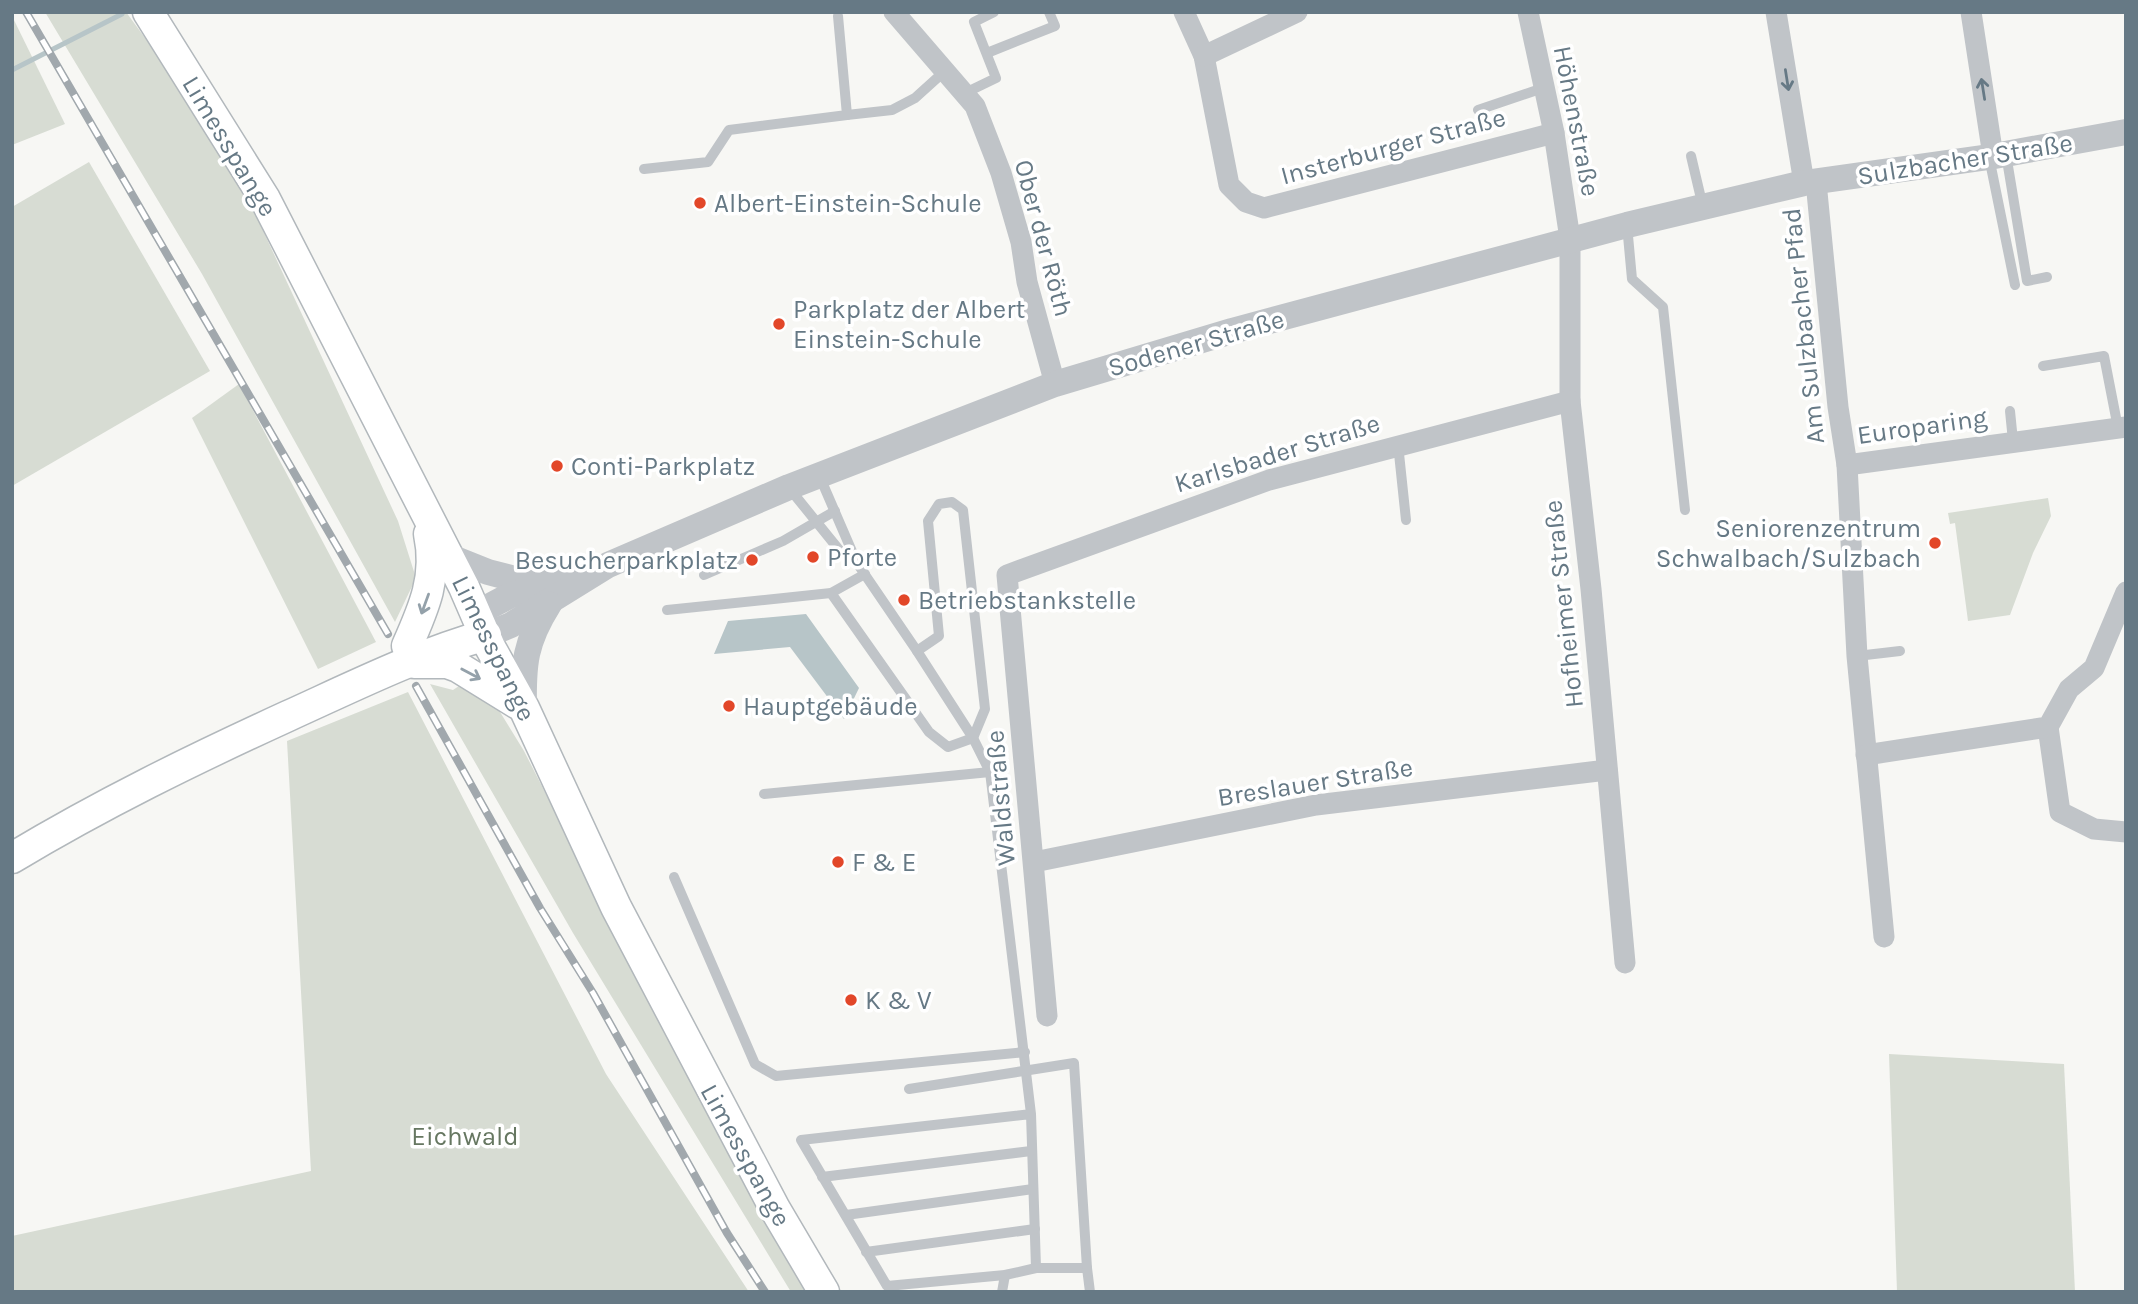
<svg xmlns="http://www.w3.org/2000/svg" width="2138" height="1304" viewBox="0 0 2138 1304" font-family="Karla,sans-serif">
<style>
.green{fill:#d7dcd3}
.water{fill:#b7c5c8}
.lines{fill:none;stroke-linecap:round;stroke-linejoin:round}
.stream{stroke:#b7c5c8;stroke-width:5}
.secondary-casing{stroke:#b2b8bc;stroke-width:33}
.service{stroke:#c0c4c8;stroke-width:10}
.minor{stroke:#c0c4c8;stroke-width:21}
.tertiary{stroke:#c0c4c8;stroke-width:26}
.secondary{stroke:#fff;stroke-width:30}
.rail-casing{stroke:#a1a8ad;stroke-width:8}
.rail{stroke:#fff;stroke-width:5;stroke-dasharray:16;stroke-linecap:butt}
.oneway{stroke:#667985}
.oneway2{stroke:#94a1aa}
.poi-dot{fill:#e24729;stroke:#fff;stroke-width:2.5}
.labels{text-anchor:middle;stroke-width:7;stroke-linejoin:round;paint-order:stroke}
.street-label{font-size:26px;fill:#667985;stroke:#fff}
.poi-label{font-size:26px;fill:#667985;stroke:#fff;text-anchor:start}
.park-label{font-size:26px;fill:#667761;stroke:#fff}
</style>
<rect width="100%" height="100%" fill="#f7f7f4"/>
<!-- green -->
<g class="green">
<polygon points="45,12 126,12 173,76 246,194 398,521 416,578 395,622 202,274"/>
<polygon points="12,16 65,124 12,145"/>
<polygon points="89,162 210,371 12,486 12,207"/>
<polygon points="239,384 376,642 318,669 192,418"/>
<polygon points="2048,498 2051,516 2033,553 2010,615 1968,621 1955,523 1950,524 1948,513"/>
<polygon points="465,682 489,694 524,751 702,1100 810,1292 791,1292 573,933 430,684 453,690"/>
<polygon points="408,692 606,1074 749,1292 12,1292 12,1236 311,1171 287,741"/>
<polygon points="1889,1054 2064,1064 2075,1292 1897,1292"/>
</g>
<!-- water -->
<polygon class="water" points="806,614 859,688 844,719 790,647 714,654 728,621"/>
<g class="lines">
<!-- stream -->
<polyline class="stream" points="12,70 122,14"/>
<!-- secondary casing -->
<g class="secondary-casing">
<g id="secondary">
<polyline points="148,12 265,199 464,587 490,647 524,708 616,907 775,1209 824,1292"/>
<path d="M407,646C424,608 438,576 429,534"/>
<polyline points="414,663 447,663 458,667 518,704"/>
<path d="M12,858C102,804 192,760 288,716C352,687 418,654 486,635"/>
</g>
</g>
<!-- service -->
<g class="service">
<polyline points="987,53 1055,26 1049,12"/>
<polyline points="965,93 996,78 974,22 994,12"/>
<polyline points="1478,110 1543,88"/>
<polyline points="847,115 892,110 915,98 946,70"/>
<polyline points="2006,154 2027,281 2047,277"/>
<polyline points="1691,156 1703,207"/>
<polyline points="1989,157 2015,285"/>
<polyline points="644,169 708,162 729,130 847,115 838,16"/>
<polyline points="1627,225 1632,279 1663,307 1685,510"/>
<polyline points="2043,366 2104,356 2118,428"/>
<polyline points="2010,411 2013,441"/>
<polyline points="1398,444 1406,520"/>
<polyline points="819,475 857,563 917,651 973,738 990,772 1031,1114 1036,1268 1005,1275 887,1286 801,1140 1031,1114"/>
<polyline points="789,488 840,551 857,563"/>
<polyline points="704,575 783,541 835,511"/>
<polyline points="831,593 929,732 948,747 973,738 985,709 963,510 952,502 939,504 928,521 939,636 917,651"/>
<polyline points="667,610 831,593 865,574"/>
<polyline points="1857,656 1900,651"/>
<polyline points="764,794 990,772"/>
<polyline points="674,877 755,1064 776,1076 1025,1052"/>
<polyline points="909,1089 1074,1063 1087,1268 1036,1268"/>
<polyline points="822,1177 1031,1151"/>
<polyline points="846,1215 1033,1189"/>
<polyline points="866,1252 1035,1229"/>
<polyline points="1087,1268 1090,1292"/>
<polyline points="1002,1292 1005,1275"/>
</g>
<!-- minor -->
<g class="minor">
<polyline points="894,12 975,106 1001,173 1021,242 1027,282 1055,384"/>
<polyline points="1184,12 1204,56 1229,185 1246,202 1264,208 1554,133"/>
<polyline points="1528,12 1554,133 1570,239 1570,401 1591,589 1625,963"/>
<polyline points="1776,12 1804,183"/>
<polyline points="1971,12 1993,156"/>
<polyline points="1204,56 1297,12"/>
<polyline points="1816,182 1838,407 1847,465 1857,656 1884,937"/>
<polyline points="1847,465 2126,427"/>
<polyline points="2048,727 2060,812 2094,829 2126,832"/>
<polyline points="1866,755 2048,727 2069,689 2094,668 2126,592"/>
<polyline points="1034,862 1316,805 1607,770"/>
<polyline points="1047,1016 1007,575 1269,480 1570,401"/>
</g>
<!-- tertiary -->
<g class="tertiary">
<polyline points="448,556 488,572 538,585"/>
<polyline points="477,613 509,596 573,574"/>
<polyline points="486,635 511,625 608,565 789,487 1055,384 1232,331 1627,225 1804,183 1989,157 2126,132"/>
<path d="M524,708C523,664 525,642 549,604"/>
</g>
<!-- secondary -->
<use href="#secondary" class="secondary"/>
<!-- rail casing -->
<g class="rail-casing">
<g id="rail">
<polyline points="26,12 388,634"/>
<polyline points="416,686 540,908 593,993 727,1233 765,1292"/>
</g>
</g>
<!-- rail -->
<use href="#rail" class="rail"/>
</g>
<!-- one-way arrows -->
<defs><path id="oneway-shaft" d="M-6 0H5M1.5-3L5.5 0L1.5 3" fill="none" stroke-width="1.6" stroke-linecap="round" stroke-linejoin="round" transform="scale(1.75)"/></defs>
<g class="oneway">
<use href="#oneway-shaft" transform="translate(1787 80) rotate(81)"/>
<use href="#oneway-shaft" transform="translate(1983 89) rotate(-99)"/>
</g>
<g class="oneway2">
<use href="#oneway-shaft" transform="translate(425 604) rotate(110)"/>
<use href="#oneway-shaft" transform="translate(471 674) rotate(28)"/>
</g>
<!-- markers -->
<g class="poi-dot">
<circle cx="700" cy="203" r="7"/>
<circle cx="779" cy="324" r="7"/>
<circle cx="557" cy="466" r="7"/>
<circle cx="1935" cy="543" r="7"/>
<circle cx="813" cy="557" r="7"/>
<circle cx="752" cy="560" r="7"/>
<circle cx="904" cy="600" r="7"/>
<circle cx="729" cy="706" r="7"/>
<circle cx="838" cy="862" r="7"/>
<circle cx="851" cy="1000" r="7"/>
</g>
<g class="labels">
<!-- street labels -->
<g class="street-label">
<text transform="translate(1577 121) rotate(79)" y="9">Höhenstraße</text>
<text transform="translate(230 146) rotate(59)" y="9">Limesspange</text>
<text transform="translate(1393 146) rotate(-15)" y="9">Insterburger Straße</text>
<text transform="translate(1965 159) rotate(-9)" y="9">Sulzbacher Straße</text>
<text transform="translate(1044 238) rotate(75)" y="9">Ober der Röth</text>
<text transform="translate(1803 326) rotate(-96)" y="9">Am Sulzbacher Pfad</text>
<text transform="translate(1196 343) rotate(-16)" y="9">Sodener Straße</text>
<text transform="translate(1922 426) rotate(-8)" y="9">Europaring</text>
<text transform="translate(1277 453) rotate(-17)" y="9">Karlsbader Straße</text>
<text transform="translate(1563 604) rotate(-96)" y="9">Hofheimer Straße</text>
<text transform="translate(494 648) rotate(64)" y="9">Limesspange</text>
<text transform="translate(1315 782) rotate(-9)" y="9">Breslauer Straße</text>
<text transform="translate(1000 798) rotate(-95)" y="9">Waldstraße</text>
<text transform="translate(746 1155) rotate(61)" y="9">Limesspange</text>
</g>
<!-- poi labels -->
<g class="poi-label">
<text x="714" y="212">Albert-Einstein-Schule</text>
<text x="793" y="318">Parkplatz der Albert<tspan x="793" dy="30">Einstein-Schule</tspan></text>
<text x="571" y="475">Conti-Parkplatz</text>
<text x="1921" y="537" text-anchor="end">Seniorenzentrum<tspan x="1921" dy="30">Schwalbach/Sulzbach</tspan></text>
<text x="827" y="566">Pforte</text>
<text x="738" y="569" text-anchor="end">Besucherparkplatz</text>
<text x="918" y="609">Betriebstankstelle</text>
<text x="743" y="715">Hauptgebäude</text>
<text x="852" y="871">F &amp; E</text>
<text x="865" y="1009">K &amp; V</text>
</g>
<!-- park labels -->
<g class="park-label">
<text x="465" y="1145">Eichwald</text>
</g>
</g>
<!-- border -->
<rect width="2138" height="1304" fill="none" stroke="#667985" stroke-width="28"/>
</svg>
